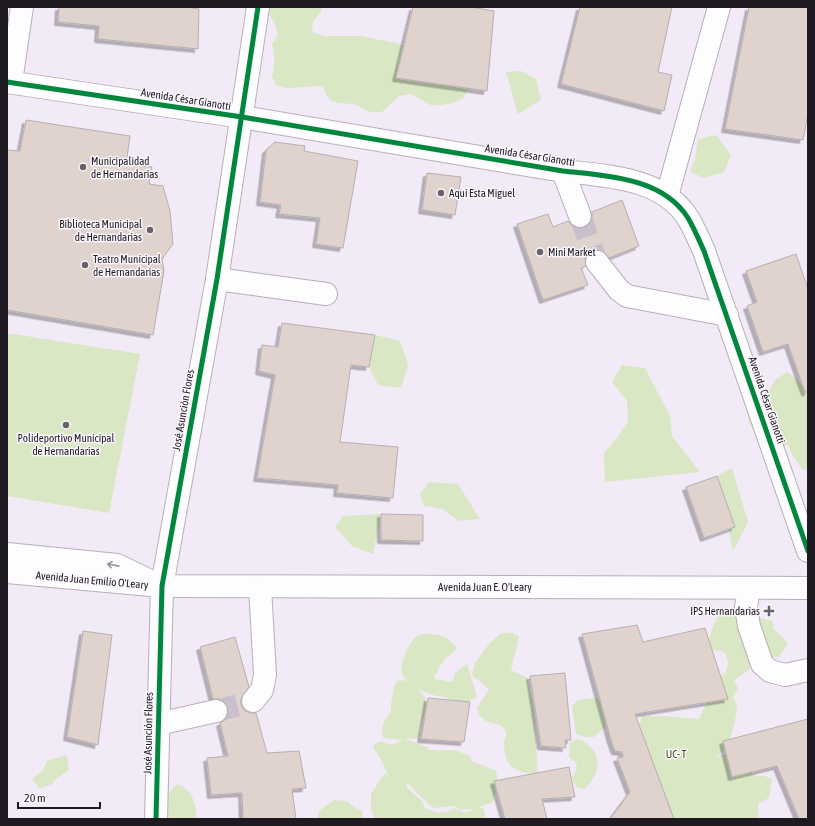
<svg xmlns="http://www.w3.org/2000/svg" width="815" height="826" viewBox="0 0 815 826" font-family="'Asap Condensed',sans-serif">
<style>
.green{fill:#d9e7c4;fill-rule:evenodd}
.building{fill:#e0d2cc;stroke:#b6afb1;filter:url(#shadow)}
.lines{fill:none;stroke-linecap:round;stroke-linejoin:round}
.minor-tunnel{stroke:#c9c0cc;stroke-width:22;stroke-dasharray:22 11;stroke-linecap:butt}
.minor-casing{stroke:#b6afb9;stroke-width:24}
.minor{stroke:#fdfcfe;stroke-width:22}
.cycleway-casing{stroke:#faf6fc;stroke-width:8}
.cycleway{stroke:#00873e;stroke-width:5}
.oneway{stroke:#99969b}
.poi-dot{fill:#69626c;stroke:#faf6fc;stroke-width:1.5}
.labels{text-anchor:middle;stroke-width:3;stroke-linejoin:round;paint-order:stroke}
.street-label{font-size:11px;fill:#1f1921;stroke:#faf6fc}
.poi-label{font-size:11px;fill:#1f1921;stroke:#faf6fc;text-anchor:start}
.park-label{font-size:11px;fill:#3c5416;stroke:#faf6fc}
</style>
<defs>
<filter id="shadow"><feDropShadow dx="-3.5" dy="3.5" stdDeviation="0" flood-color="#0004"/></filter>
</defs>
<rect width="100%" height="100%" fill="#f3eaf7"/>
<!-- green -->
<g class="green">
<path d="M265,7H322L321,12L313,21L312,32L324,36H360L396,43L407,47L470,88L463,98L453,103L441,105H430L411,94L399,96L382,112C379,112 373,113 370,112C366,111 362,107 359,106C340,99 331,111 323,86L288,88L277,86L272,77C275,65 275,56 272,44L278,35L275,24Z"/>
<polygon points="521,71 536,79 541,100 518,114 506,72"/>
<polygon points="716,135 731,155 724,172 704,178 690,172 695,159 698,139"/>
<polygon points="7,333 140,354 109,513 7,496"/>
<polygon points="375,335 400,341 408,365 401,388 378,385 369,367"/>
<polygon points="622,365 645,368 670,416 672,436 700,472 605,482 604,453 617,438 628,421 627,401 612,382"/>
<polygon points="787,372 798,380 808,393 808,468 803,470 793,456 787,443 778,463 749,423 746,404 763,399 775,380"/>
<polygon points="732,468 748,522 733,551 717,476"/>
<polygon points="429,482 458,484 480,519 459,521 443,509 424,506 420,494"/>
<polygon points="381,514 373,554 352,546 335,527 343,516"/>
<path d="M722,609L735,615L746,609L756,617L773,621V628L788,643L779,657H773L758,663L753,658L749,670L734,680L738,689L733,698L737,704L736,715L729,746L714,759L724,754L744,759L750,771L756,776H765L772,779L769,798L758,804L759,819H660L639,726L642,716H661L699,719L706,704V694L719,677L726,672L728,664L726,654L722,651L711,650L708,646C709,634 716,618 722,609Z"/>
<path d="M501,633H512L519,636L511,670L527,678L534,710L538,776C516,770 505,771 504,744C504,739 508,736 505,730C501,722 492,724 486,721C483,719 481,717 479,715L477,708L489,689L472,675L475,663L489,644Z"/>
<path d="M424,634C441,634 447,635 457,649L446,658L439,667L434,679L452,682L456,672L467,664L477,697C464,705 458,703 445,697C442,696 439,696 436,696C429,694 424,692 418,688L426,699L425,713L420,727L419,738L405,739L428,747L429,750H455L470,756L472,761L496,771L498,782L493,802L477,808H483L485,812V819H376L371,811V794L384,774L391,776L387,774L383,763L373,747L377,742H383L393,745L402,740L383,738L382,728L385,720L391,712V704L394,687L397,681L404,680L410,683C408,681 404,678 403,676C398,666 409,641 418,635C419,635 423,634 424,634ZM407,782L417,793L433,808L455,806L460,810L474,809L465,813L454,808C443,816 436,812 425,808L422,801L407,788Z"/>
<polygon points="594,698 603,700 608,715 606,726 594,737 585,737 576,734 572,707 577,700"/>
<path d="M578,739C591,745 600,753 597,769C596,776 589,783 585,789L577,788L572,778L577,769L576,763L569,757L570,742Z"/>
<polygon points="67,755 69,770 56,779 52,784 40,789 32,779 43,770 47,761"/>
<path d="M177,784C192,789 197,804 196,819H170C162,806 167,793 177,784Z"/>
<polygon points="334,800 347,801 354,807 362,811 363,819 318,819 319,811"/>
</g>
<!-- building -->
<g class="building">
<polygon points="59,7 187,7 199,9 198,49 98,39 99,26 58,22"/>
<polygon points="413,7 471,7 494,11 487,91 396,78"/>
<polygon points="580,7 672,7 658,72 672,75 664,111 561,84"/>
<polygon points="749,7 808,7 808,114 803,140 725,129"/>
<polygon points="26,120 130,136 126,164 152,167 149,184 163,186 170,211 173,244 162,259 164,271 153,335 7,310 7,150 20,151"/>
<polygon points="275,142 305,146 304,151 358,161 343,248 316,244 320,218 279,214 281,205 260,202 266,150"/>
<polygon points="427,173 461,177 455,215 422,210"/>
<polygon points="622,200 639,246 609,258 601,250 595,250 590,252 585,258 586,266 581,268 588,285 543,300 517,224 548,214 553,227 568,221 572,226 578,228 584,228 590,224 592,218 592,212"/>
<polygon points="796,254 808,289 808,392 805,392 788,344 763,352 747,306 757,302 746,271"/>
<polygon points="282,323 375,335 369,367 351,365 340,442 398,447 393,498 337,493 338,485 257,478 275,375 259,371 262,345 278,347"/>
<polygon points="717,476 735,527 704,538 686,487"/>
<polygon points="381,514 423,515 423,541 381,540"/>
<polygon points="637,625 643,642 705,628 728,699 635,714 674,819 610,819 630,792 617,758 623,757 622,752 615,751 611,740 582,634"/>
<polygon points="83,631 112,635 98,745 67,737"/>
<polygon points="235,637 249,687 241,699 241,705 245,711 251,713 256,713 267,753 299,751 306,788 292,789 296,819 243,819 242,793 211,795 207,758 228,756 220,723 225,720 228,715 228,709 225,702 219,699 213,699 200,647"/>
<polygon points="565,673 571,740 565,740 566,748 541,746 530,676"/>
<polygon points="428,698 470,702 464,742 421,739"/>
<polygon points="808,719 808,819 799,819 777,766 732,777 723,741"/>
<polygon points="569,767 575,797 542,799 547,819 505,819 494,781"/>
</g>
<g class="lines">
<!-- minor-tunnel -->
<g class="minor-tunnel">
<polyline points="580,216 597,262"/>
<polyline points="216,711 253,701"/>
</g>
<!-- minor casing -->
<g class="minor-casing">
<g id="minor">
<path d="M7,82L242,117L563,171C606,176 662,177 688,218C694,228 699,240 704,251L808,551"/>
<polyline points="11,82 22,7"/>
<polyline points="563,171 580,216"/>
<polyline points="667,196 719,7"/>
<polyline points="597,262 619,290 627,296 727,315"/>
<polyline points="217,279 326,294"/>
<polyline points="7,554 117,565 148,580"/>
<polyline points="7,572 162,586 808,588"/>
<polyline points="749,588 746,607 749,626 762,664 770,671 785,675 808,670"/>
<polyline points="253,701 262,690 265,675 260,587"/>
<polyline points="158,724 216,711"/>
<polyline points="156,819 162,586 217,279 258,7"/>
</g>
</g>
<!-- minor -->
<use href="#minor" class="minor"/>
<!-- cycleway casing -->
<g class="cycleway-casing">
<g id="cycleway">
<path d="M7,82L242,117L563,171C606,176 662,177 688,218C694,228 699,240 704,251L808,551"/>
<polyline points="156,819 162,586 217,279 258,7"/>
</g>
</g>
<!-- cycleway -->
<use href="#cycleway" class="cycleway"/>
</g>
<!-- one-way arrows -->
<defs><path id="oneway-shaft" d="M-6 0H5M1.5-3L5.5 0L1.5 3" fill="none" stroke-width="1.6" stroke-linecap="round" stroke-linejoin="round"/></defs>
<use class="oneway" href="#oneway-shaft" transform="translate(113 565) rotate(-169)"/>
<!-- markers -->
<g class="poi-dot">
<circle cx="83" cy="167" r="4"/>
<circle cx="441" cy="193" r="4"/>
<circle cx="150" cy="230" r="4"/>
<circle cx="540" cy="252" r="4"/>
<circle cx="85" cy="265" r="4"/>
<circle cx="66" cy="425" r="4"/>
<path d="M767 605h4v4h4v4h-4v4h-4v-4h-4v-4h4z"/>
</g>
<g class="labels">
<!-- street labels -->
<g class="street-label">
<text transform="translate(186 99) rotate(9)" y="4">Avenida César Gianotti</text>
<text transform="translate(530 155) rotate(9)" y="4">Avenida César Gianotti</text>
<text transform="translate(767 400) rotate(71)" y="4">Avenida César Gianotti</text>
<text transform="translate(183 410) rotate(-80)" y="4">José Asunción Flores</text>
<text transform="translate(92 580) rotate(5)" y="4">Avenida Juan Emilio O'Leary</text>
<text x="485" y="591">Avenida Juan E. O'Leary</text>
<text transform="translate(148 733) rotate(-89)" y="4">José Asunción Flores</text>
</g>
<!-- poi labels -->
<g class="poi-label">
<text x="91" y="165">Municipalidad<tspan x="91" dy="13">de Hernandarias</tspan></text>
<text x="449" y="197">Aqui Esta Miguel</text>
<text x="142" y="228" text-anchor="end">Biblioteca Municipal<tspan x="142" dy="13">de Hernandarias</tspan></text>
<text x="548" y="256">Mini Market</text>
<text x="93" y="263">Teatro Municipal<tspan x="93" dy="13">de Hernandarias</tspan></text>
<text x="66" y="442" text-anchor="middle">Polideportivo Municipal<tspan x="66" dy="13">de Hernandarias</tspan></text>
<text x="760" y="615" text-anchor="end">IPS Hernandarias</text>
</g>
<!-- park labels -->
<g class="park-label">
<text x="676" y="758">UC- T</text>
</g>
</g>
<!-- border -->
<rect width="815" height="826" fill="none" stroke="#1f1921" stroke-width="16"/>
<!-- scale -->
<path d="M18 802v6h82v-6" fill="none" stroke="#1f1921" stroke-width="2"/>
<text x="24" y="802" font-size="12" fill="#1f1921" stroke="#faf6fc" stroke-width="3" paint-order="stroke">20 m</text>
</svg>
